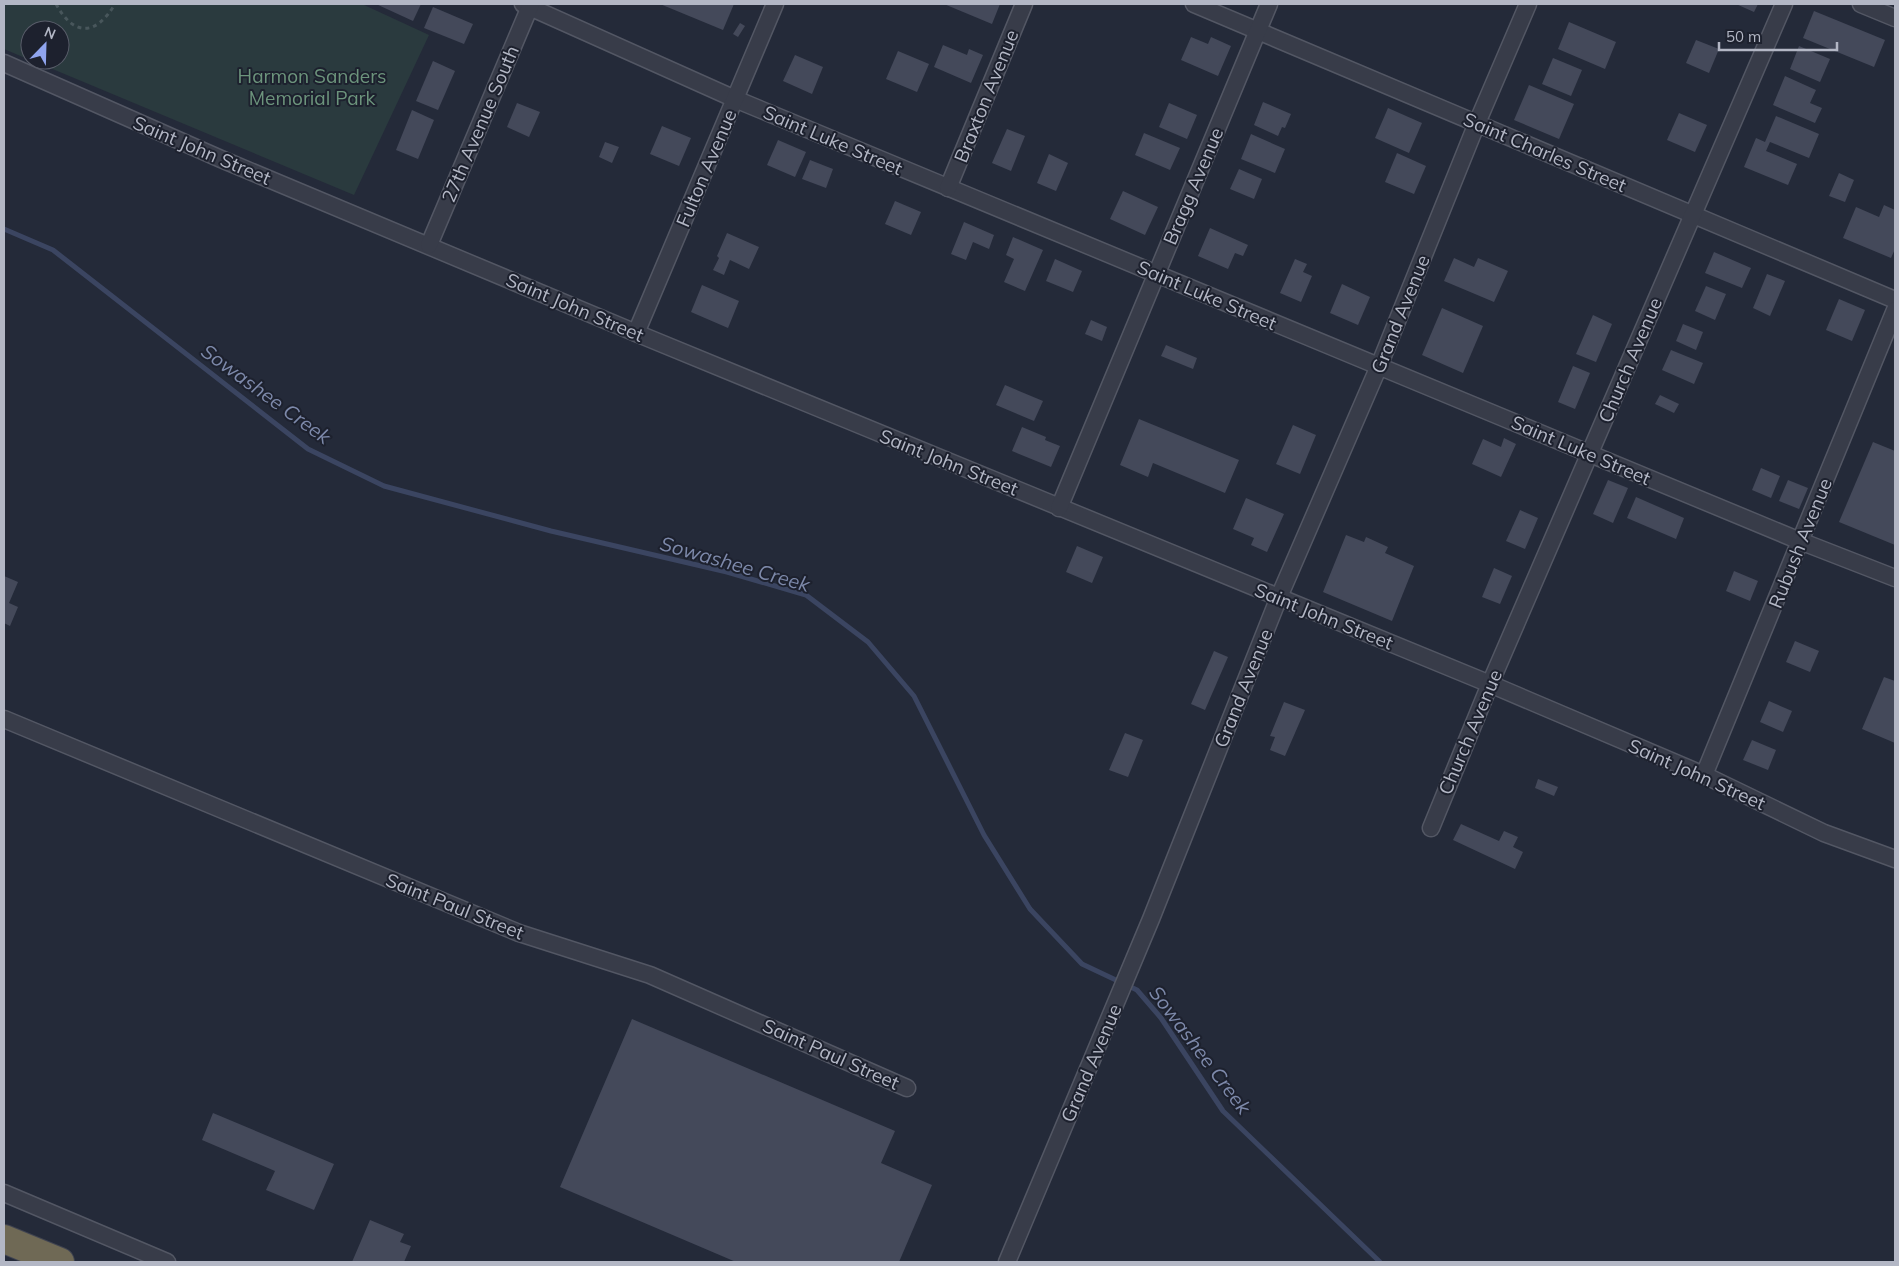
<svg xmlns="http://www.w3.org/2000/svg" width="1899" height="1266" viewBox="0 0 1899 1266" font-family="Mulish,sans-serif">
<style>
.green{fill:#2a3a3e}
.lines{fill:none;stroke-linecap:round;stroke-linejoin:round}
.stream{stroke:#3b4561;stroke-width:5}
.building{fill:#44495a}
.minor-casing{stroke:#535764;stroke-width:19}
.motorway-casing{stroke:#404451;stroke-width:30}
.path{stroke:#48565b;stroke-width:3;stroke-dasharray:4 4;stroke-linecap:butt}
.minor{stroke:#383c49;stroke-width:16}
.motorway{stroke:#6f6955;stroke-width:28}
.labels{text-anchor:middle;stroke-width:4;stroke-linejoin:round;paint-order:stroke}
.park-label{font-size:19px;fill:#6c947c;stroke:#1d212e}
.street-label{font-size:19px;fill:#b3b7c5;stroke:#1d212e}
.water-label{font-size:20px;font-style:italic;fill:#7d89aa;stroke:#1d212e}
</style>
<rect width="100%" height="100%" fill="#242a39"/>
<!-- green -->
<polygon class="green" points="4,4 362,4 429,35 354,195 31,60 60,60 60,30 30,30 30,60 4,49"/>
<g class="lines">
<!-- stream -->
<polyline class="stream" points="4,229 53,250 308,449 384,486 551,531 727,572 806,595 868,642 914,696 984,835 1030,909 1082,964 1137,990 1161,1018 1223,1111 1380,1262"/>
</g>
<!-- building -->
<g class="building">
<polygon points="376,4 421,4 413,21"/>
<polygon points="660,4 734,4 723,30"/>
<polygon points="944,4 1000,4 992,24"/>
<polygon points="1736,4 1758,4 1754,12"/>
<polygon points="433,7 473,24 464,44 424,28"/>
<polygon points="1814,11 1885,40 1874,67 1803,38"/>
<polygon points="1569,22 1616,42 1605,69 1558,49"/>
<polygon points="740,23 745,26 738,37 733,34"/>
<polygon points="1191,37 1208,44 1211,37 1231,46 1218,76 1181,60"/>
<polygon points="1696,40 1719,49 1709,73 1686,63"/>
<polygon points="943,45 967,55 969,49 983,55 971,83 934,67"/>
<polygon points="1799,46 1830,59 1820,82 1790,69"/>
<polygon points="898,51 929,64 917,92 886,79"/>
<polygon points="795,55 823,67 812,94 783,81"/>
<polygon points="1553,58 1582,70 1571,96 1542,84"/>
<polygon points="433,61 455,71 438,110 416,101"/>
<polygon points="1785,76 1816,90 1810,103 1822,108 1815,123 1773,105"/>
<polygon points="1529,85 1574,104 1559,139 1514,120"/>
<polygon points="1263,102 1291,114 1285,128 1282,127 1278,136 1254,125"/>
<polygon points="517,103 540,112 529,137 507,127"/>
<polygon points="1169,103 1197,115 1187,139 1159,127"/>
<polygon points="1388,108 1422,123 1409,153 1375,138"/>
<polygon points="412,110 434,120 418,159 396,150"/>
<polygon points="1679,113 1707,125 1695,152 1667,140"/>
<polygon points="1776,116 1819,134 1809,158 1770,142 1766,151 1797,164 1788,185 1744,167 1756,138 1765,142"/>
<polygon points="662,126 691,138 679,166 650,154"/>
<polygon points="1007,129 1025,136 1011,171 992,163"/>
<polygon points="1144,133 1180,148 1170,170 1135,155"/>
<polygon points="1251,134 1285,149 1275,173 1241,159"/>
<polygon points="778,140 806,152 795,177 767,165"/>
<polygon points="605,142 619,147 612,163 599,157"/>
<polygon points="1397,153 1426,166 1414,194 1385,182"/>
<polygon points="1049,154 1068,163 1056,191 1037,183"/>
<polygon points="810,160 833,169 826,188 802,179"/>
<polygon points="1239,169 1262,179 1254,199 1230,189"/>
<polygon points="1839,173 1854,180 1845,202 1829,196"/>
<polygon points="1123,191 1158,207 1145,235 1110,219"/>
<polygon points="895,201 921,212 911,235 885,224"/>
<polygon points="1884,205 1895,210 1895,249 1891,258 1843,238 1856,207 1879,217"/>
<polygon points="964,222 994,235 989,249 973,242 966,260 951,254"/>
<polygon points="1210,228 1248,245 1243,256 1235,253 1228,269 1198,256"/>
<polygon points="727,233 759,247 749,269 730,260 724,275 713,270 719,258 717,256"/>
<polygon points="1013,237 1043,250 1025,291 1004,282 1014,259 1006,255"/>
<polygon points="1714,252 1751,268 1742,288 1705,273"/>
<polygon points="1454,258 1474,267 1478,258 1508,271 1494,302 1444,281"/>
<polygon points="1055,259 1082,271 1073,292 1046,281"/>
<polygon points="1295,259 1307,264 1303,272 1312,276 1301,302 1280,293"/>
<polygon points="1767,274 1785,281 1770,316 1753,308"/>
<polygon points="1342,284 1370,297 1358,325 1330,313"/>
<polygon points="702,285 739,301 728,328 691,312"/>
<polygon points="1706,286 1726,294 1715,320 1695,311"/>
<polygon points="1839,299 1865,310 1852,341 1826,330"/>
<polygon points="1442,308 1483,326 1463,373 1422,355"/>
<polygon points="1593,315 1612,324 1596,362 1576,354"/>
<polygon points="1091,320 1107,327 1102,341 1085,334"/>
<polygon points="1683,324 1703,332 1696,350 1676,341"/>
<polygon points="1166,345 1197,358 1193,369 1161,356"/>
<polygon points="1671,350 1703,363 1694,384 1662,370"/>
<polygon points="1573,366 1590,373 1575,409 1558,402"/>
<polygon points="1005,385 1043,401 1034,421 996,405"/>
<polygon points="1660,395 1679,404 1674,413 1655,404"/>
<polygon points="1139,419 1239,460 1225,493 1153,463 1148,477 1120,465"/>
<polygon points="1293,425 1316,435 1300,474 1276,464"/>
<polygon points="1022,427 1046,437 1045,440 1060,446 1051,467 1012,451"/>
<polygon points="1504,438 1516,444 1501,477 1472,464 1483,439 1501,447"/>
<polygon points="1873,442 1895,451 1895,545 1839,522"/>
<polygon points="1761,468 1780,476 1771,498 1752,490"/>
<polygon points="1608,480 1628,488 1613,523 1593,514"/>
<polygon points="1788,480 1808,488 1799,509 1779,501"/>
<polygon points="1636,497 1684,518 1676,539 1627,518"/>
<polygon points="1246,498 1284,514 1267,552 1251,545 1254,538 1233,529"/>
<polygon points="1520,510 1538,518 1525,549 1506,541"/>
<polygon points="1346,535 1364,542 1366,537 1388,547 1385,553 1414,566 1392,621 1323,592"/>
<polygon points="1077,546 1103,557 1092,583 1066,572"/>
<polygon points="1494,568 1512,576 1500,604 1482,597"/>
<polygon points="1734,571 1758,581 1750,601 1726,591"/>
<polygon points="4,576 18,582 9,603 18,607 10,626 4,623"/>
<polygon points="1795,641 1819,651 1810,672 1786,662"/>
<polygon points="1214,651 1228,657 1205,710 1191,704"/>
<polygon points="1884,677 1895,681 1895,743 1862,729"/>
<polygon points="1769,701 1792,711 1783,732 1760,722"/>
<polygon points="1284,702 1305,710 1285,756 1270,750 1275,737 1270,736"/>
<polygon points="1125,733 1143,740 1128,777 1109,770"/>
<polygon points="1752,740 1776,750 1768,770 1743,760"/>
<polygon points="1538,779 1558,787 1554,796 1535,788"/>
<polygon points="1461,824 1499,841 1504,831 1518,837 1513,847 1523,852 1515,869 1453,840"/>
<polygon points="632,1019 895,1131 881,1163 932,1185 899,1262 736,1262 560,1187"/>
<polygon points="213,1113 334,1164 314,1210 266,1190 275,1171 202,1140"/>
<polygon points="370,1220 404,1234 400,1242 411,1246 404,1262 352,1262"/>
</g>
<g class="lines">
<!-- minor casing -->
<g class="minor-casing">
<g id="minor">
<polyline points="523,4 735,99 1800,541 1895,578"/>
<polyline points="1194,4 1895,300"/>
<polyline points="1861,4 1895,18"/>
<polyline points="4,63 221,159 636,333 1490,684 1704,775 1824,833 1895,859"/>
<polyline points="948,188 1024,4"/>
<polyline points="429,245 531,4"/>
<polyline points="636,333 775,4"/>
<polyline points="1059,508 1269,4"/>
<polyline points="4,719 519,933 650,975 907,1088"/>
<polyline points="1704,775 1895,310"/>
<polyline points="1431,828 1490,684 1784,4"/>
<polyline points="4,1193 167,1262"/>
<polyline points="1007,1262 1151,919 1279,597 1379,366 1477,123 1528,4"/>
</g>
</g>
<!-- motorway casing -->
<g class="motorway-casing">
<polyline id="motorway" points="4,1239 60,1262"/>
</g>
<!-- path -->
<path class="path" d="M56,4C74,37 96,36 115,4"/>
<!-- minor -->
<use href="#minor" class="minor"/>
<!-- motorway -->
<use href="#motorway" class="motorway"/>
</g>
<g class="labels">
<!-- park labels -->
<g class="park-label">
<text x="312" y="83">Harmon Sanders<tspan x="312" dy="22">Memorial Park</tspan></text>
</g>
<!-- street labels -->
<g class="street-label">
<text transform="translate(986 96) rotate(-68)" y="7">Braxton Avenue</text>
<text transform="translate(480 124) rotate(-67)" y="7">27th Avenue South</text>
<text transform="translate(833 140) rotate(23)" y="7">Saint Luke Street</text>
<text transform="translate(202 150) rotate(23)" y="7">Saint John Street</text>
<text transform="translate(1545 152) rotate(23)" y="7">Saint Charles Street</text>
<text transform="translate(706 168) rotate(-67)" y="7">Fulton Avenue</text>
<text transform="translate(1193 186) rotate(-67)" y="7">Bragg Avenue</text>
<text transform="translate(1207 295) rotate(23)" y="7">Saint Luke Street</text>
<text transform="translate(575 307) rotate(23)" y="7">Saint John Street</text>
<text transform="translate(1400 314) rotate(-68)" y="7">Grand Avenue</text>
<text transform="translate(1630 360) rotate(-67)" y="7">Church Avenue</text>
<text transform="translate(1581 450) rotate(23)" y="7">Saint Luke Street</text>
<text transform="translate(949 462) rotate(22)" y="7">Saint John Street</text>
<text transform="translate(1800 543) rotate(-68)" y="7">Rubush Avenue</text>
<text transform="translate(1324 616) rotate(22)" y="7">Saint John Street</text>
<text transform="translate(1243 688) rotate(-68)" y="7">Grand Avenue</text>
<text transform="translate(1470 732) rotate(-67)" y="7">Church Avenue</text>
<text transform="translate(1697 774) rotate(24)" y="7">Saint John Street</text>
<text transform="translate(455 906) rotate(22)" y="7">Saint Paul Street</text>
<text transform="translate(831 1054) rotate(24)" y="7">Saint Paul Street</text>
<text transform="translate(1091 1063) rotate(-67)" y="7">Grand Avenue</text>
</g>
<!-- water labels -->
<g class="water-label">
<text transform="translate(266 394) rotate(36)" y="7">Sowashee Creek</text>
<text transform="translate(735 564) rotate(16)" y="7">Sowashee Creek</text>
<text transform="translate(1200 1050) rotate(53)" y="7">Sowashee Creek</text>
</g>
</g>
<!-- border -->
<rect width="1899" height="1266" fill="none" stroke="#b3b7c5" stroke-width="10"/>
<!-- north arrow -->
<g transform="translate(45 45) rotate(23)"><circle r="24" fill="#1d212e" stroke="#595d6a"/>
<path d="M0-4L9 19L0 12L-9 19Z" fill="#8fa4ee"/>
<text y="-8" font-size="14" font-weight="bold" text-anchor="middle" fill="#b3b7c5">N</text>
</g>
<!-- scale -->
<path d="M1719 42v8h118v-8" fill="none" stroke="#b3b7c5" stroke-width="2.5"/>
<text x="1726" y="42" font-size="15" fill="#b3b7c5" stroke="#1d212e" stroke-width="4" paint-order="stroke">50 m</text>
</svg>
